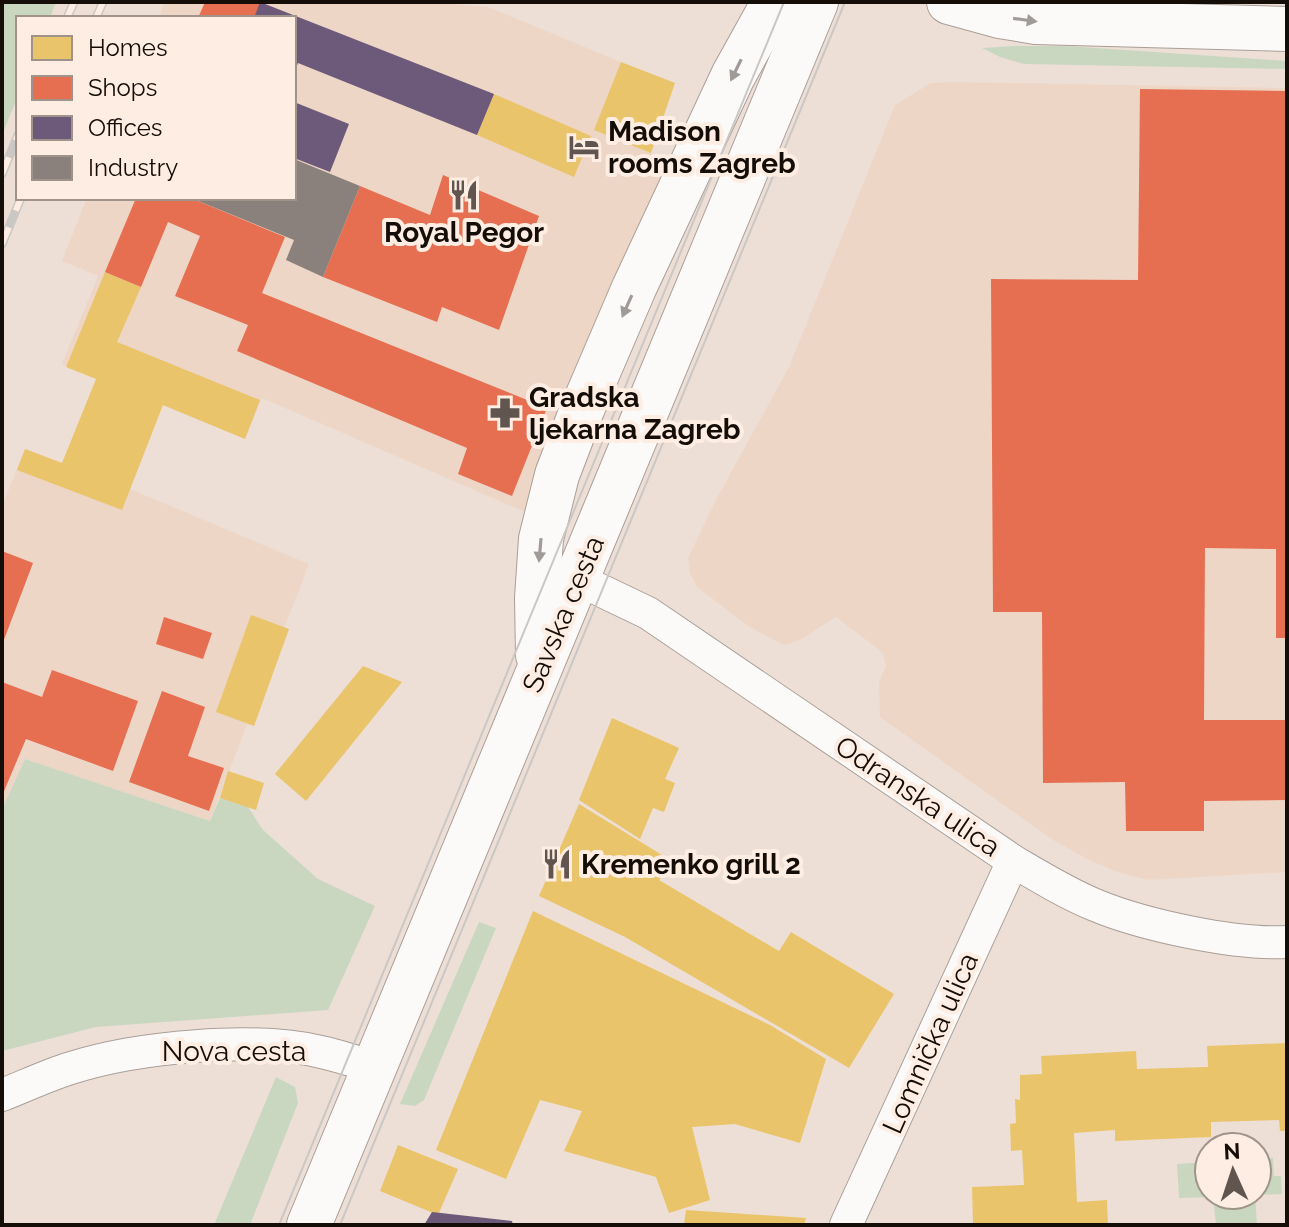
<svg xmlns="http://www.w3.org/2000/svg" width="1289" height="1227" viewBox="0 0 1289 1227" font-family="Raleway,sans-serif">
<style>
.built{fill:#eed6c6}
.green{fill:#c9d7c1}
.homes{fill:#e9c46a}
.shops{fill:#e76f51}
.offices{fill:#6d597a}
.industry{fill:#8a817c}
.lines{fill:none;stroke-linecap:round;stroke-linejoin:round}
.minor-casing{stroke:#a99f98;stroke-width:34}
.secondary-casing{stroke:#a99f98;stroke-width:46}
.minor{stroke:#fcfaf9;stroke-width:32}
.secondary{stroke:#fcfaf9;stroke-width:44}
.tram{stroke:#cbc7c4;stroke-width:2}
.rail-casing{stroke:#cbc7c4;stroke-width:9}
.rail{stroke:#fdede2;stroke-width:6;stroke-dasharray:18;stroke-linecap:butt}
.oneway{fill:#a09b98}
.labels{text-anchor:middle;stroke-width:8;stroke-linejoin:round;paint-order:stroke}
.poi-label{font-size:28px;font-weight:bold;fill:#150d07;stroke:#fdede2;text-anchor:start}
.street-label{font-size:28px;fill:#150d07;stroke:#fdede2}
</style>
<rect width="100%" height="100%" fill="#eddfd6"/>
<!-- built -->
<g class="built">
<polygon points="164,2 256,2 262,5 263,2 432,2 488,7 621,62 595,130 678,163 534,516 262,398 245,439 62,364 98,276 62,261 87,198 294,198 294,18 159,18"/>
<polygon points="954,82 1287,88 1287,872 1148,880 1117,872 1087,859 1050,838 880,717 879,682 886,666 883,653 836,617 800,640 784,645 748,626 697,587 690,573 688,558 717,498 789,367 895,105 931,83"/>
<polygon points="25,449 130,489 309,564 210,821 25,759 2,809 2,506"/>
</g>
<!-- green -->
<g class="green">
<polygon points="4,2 56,2 50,18 18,18 18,96 2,135 2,4"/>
<polygon points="1015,46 1066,46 1287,61 1287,69 1024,64 1000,57 982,48"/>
<polygon points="25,759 210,821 220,798 248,807 263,830 318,879 375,906 328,1010 96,1027 2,1051 2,809"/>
<polygon points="479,922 496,928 424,1100 415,1106 400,1104"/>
<polygon points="276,1077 295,1087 298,1103 250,1225 214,1225"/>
<polygon points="1273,1158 1274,1176 1281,1176 1282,1194 1257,1195 1257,1159"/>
<polygon points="1209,1162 1209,1195 1255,1195 1257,1225 1216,1225 1213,1197 1179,1198 1177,1164"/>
</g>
<!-- homes -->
<g class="homes">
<polygon points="621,62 675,83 651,153 594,130"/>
<polygon points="494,94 591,136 574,177 477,135"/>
<polygon points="105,272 141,287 117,342 260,400 245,439 163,405 122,510 17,470 25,449 62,463 96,379 66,367"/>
<polygon points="251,615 289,629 254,726 216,712"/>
<polygon points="363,666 402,682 306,801 275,774"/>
<polygon points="612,718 679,748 665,779 675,783 664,812 653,808 640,839 579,800"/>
<polygon points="228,771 264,783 256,810 220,798"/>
<polygon points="579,804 675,863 659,880 779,951 791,932 894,994 849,1068 625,937 539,896"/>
<polygon points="533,911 770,1025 826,1059 800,1143 735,1124 692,1127 710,1200 669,1213 656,1177 564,1151 582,1111 540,1100 506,1179 436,1150"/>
<polygon points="1287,1043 1287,1131 1280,1131 1279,1120 1211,1122 1211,1137 1115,1141 1115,1130 1074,1133 1077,1202 1107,1200 1108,1225 973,1225 972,1187 1024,1185 1022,1150 1011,1151 1010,1124 1016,1123 1015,1099 1020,1100 1020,1075 1042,1074 1041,1056 1136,1051 1137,1069 1208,1067 1207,1046"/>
<polygon points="398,1145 458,1169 438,1215 380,1191"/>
<polygon points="686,1210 806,1218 804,1225 684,1225"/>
</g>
<!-- shops -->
<g class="shops">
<polygon points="205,2 256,2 262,5 256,18 198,18"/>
<polygon points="1140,89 1287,91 1287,638 1276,638 1276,549 1205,548 1204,720 1287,720 1287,800 1204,801 1204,831 1126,831 1125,782 1043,783 1042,612 993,612 991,279 1138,280"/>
<polygon points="443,175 539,216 499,330 442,307 437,322 323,277 360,186 430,215"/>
<polygon points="136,198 191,198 285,237 262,293 547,408 512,496 458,474 467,448 237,351 248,325 175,296 200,236 168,222 141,287 105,272"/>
<polygon points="2,551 33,563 2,645"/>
<polygon points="164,617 212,633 203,659 156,644"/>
<polygon points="52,670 138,701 113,771 26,739 2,796 2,682 42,697"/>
<polygon points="162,691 205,707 188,756 224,768 209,811 129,782"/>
</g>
<!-- offices -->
<g class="offices">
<polygon points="260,2 494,94 477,135 298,63 294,73 294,18 254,18"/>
<polygon points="294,102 349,124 330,172 294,158"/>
<polygon points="432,1212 512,1221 513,1225 424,1225"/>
</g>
<!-- industry -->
<polygon class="industry" points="294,159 360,186 323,277 286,260 294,240 191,198 294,198"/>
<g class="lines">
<!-- minor casing -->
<g class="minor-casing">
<g id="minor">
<path d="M577,579L648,613L1013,861C1040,877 1066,893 1095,905C1143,925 1235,945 1287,942"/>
<path d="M2,1095C25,1086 48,1075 71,1068C137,1047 254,1036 321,1052C339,1056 357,1062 374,1067"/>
<polyline points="846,1225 1013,861"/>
</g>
</g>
<!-- secondary casing -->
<g class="secondary-casing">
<g id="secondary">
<polyline points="949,2 1000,16 1036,22 1287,29"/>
<polyline points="538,655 537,598 541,539 557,475 583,407 634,288 733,76 774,2"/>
<polyline points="309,1225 816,2"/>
</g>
</g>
<!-- minor -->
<use href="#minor" class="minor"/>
<!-- secondary -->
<use href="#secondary" class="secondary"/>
<!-- tram -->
<g class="tram">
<polyline points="279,1225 784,2"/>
<polyline points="340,1225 845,2"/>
</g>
<!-- rail casing -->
<g class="rail-casing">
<g id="rail">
<polyline points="67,18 74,2"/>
<polyline points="96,18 103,2"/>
<polyline points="2,174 18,135"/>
<polyline points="2,244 21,198"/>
</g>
</g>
<!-- rail -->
<use href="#rail" class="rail"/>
</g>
<!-- one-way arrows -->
<defs><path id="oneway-solid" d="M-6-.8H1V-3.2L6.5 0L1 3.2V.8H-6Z" transform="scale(2)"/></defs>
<g class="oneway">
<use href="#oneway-solid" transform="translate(1025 20) rotate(8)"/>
<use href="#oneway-solid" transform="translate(736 70) rotate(116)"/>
<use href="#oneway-solid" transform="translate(627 306) rotate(114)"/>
<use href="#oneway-solid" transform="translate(540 550) rotate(95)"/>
</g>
<!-- icons -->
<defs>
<g id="hotel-bare" transform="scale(2.4)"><path d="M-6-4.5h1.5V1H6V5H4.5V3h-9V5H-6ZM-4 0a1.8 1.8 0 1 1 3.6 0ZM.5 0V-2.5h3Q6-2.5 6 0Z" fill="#61564f" stroke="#fdede2" stroke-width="2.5" paint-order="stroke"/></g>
<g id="restaurant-bare" transform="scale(2.4)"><path d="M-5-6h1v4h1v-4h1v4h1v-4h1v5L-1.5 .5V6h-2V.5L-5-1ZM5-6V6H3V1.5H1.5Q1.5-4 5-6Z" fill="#61564f" stroke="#fdede2" stroke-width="2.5" paint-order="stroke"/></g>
<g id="pharmacy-bare" transform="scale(2.4)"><path d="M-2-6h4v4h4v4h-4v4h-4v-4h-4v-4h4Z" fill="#61564f" stroke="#fdede2" stroke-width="2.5" paint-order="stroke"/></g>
</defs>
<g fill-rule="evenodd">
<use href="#hotel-bare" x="584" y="147"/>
<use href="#restaurant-bare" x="464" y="195"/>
<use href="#pharmacy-bare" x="505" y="413"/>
<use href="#restaurant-bare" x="557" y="864"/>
</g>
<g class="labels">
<!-- poi labels -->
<g class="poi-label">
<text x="608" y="141">Madison<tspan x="608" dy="32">rooms Zagreb</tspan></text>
<text x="464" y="242" text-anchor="middle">Royal Pegor</text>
<text x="529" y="407">Gradska<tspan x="529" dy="32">ljekarna Zagreb</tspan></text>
<text x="581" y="874">Kremenko grill 2</text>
</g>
<!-- street labels -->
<g class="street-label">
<text transform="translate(563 614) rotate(-67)" y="10">Savska cesta</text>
<text transform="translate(918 796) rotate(34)" y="10">Odranska ulica</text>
<text transform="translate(930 1043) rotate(-66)" y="10">Lomnička ulica</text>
<text x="234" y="1061">Nova cesta</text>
</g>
</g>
<!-- border -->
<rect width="1289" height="1227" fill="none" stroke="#150d07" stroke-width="8"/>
<!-- legend -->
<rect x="16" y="16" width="280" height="184" fill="#fdede2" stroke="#a0938a" stroke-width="2"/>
<rect x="32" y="36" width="40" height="24" fill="#e9c46a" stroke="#a0938a" stroke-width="2"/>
<text x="88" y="56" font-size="24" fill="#150d07">Homes</text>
<rect x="32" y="76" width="40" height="24" fill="#e76f51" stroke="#a0938a" stroke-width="2"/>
<text x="88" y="96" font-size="24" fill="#150d07">Shops</text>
<rect x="32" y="116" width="40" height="24" fill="#6d597a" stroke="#a0938a" stroke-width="2"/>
<text x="88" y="136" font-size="24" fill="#150d07">Offices</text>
<rect x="32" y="156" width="40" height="24" fill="#8a817c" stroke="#a0938a" stroke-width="2"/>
<text x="88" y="176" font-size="24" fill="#150d07">Industry</text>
<!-- north arrow -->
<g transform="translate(1233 1171) rotate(357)"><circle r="38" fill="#fdede2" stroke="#a0938a" stroke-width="2"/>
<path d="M0-6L14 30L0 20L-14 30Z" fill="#61564f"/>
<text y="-12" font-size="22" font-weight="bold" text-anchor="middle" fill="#150d07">N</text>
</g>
</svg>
